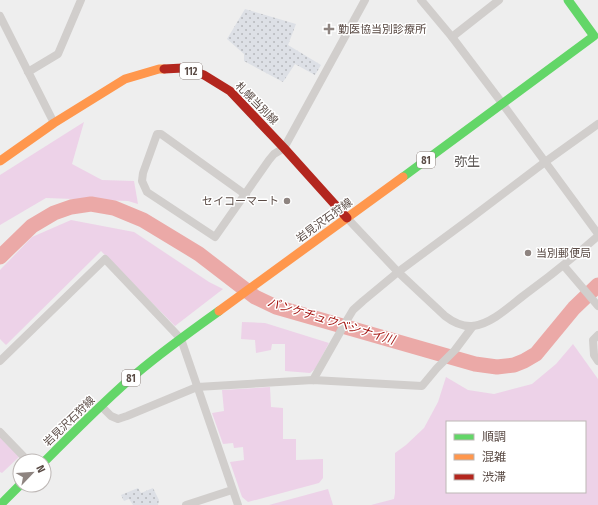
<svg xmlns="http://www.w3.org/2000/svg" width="598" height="505" viewBox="0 0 598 505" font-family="'Fira Sans Condensed','Noto Sans JP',sans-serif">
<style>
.green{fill:#edd2e8;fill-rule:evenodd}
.sand{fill:url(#sand-dots)}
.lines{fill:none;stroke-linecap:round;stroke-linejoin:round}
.river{stroke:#eba9a7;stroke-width:15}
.street{stroke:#d1cecc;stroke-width:8}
.fast{stroke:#63d668;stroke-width:9}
.slow{stroke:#ff974d;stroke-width:9}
.jam{stroke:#b3261e;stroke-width:9}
.poi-dot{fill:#8e8480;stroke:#fff;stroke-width:1.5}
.labels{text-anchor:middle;stroke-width:3;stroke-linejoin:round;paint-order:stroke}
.shield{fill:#fff;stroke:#8c817d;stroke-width:1}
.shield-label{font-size:10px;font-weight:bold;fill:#5a4b45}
.poi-label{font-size:11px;fill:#5a4b45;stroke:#fff;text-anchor:start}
.street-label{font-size:11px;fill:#5a4b45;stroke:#fff}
.water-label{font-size:12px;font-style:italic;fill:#a3130f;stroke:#fff}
.quarter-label{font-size:13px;fill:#615c5a;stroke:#fff}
</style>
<defs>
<pattern id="sand-dots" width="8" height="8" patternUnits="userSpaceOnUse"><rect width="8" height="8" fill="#dde0e6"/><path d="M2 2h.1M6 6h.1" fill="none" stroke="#b6b8bc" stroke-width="1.8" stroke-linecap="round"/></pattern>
</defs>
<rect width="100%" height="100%" fill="#eee"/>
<!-- green -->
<g class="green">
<polygon points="84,122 72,164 102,180 134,181 138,204 128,201 46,198 0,225 0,175"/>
<polygon points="71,220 134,232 209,282 223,289 175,326 101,251 6,345 0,339 0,270 32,237"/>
<polygon points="242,322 265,323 329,343 315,369 310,373 285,371 285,344 272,344 271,350 256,353 255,340 241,339"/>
<path d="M573,344L598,379V505H371L394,499L395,493V453L406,445L424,428L438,402L446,377L468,390L494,394L532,384L556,364ZM447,422H585V492H447Z"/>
<polygon points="270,387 271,407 283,408 283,439 296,439 296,460 323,459 323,478 319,483 248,502 242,497 230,462 244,460 243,447 234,448 233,443 223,444 212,413 224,411 222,390"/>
<polygon points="0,436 20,456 2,473 0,472"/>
<polygon points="328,489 333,505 269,505"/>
</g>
<!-- sand -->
<g class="sand">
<polygon points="245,9 296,24 288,45 321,65 315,75 295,64 283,82 244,61 244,54 227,39"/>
<polygon points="138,488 141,493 153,488 159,500 158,505 133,505 129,499 124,501 121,495"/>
</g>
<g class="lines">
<!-- river -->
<polyline class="river" points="0,257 32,226 54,213 71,207 91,204 114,208 143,220 199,254 255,297 276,307 475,364 497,367 514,365 524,361 536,354 574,308 598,285"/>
<!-- street -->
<g class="street">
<polyline points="421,0 452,37 502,103 598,234"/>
<polyline points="0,16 54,123"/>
<polyline points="452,37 499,0"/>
<polyline points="28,72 58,54 81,0"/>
<polyline points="246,195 161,134 157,134 143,173 142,181 147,192 215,237 269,160 274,154 284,148 365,0"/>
<path d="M347,218L398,272L445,316C454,323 462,327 473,326C491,324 509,307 523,296C549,277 574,257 598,236"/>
<polyline points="564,266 598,306"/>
<polyline points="598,335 593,340 594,355 598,361"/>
<polyline points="0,361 105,259 181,339 238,505"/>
<polyline points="313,380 347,320 353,310 363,301 398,272 471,218 545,162 598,124"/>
<polyline points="101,406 111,416 118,419 127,416 197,387 313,380 422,386 437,368 455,350 473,326"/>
<polyline points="0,432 28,461"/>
<polyline points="186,505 232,490"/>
</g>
<!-- fast -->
<g class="fast">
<polyline points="403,177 594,36 568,0"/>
<path d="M44,462C74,432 104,401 137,373C163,351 191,331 219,311"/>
<polyline points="0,505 20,485"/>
</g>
<!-- slow -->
<g class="slow">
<polyline points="0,161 54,123 125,79 159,69 164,69"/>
<polyline points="219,311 403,177"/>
</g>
<!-- jam -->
<polyline class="jam" points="164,69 183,68 204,75 230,91 284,148 347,218"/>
</g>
<!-- markers -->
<g class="poi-dot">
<path d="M327 23h4v4h4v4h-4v4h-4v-4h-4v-4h4z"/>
<circle cx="287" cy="201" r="4"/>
<circle cx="528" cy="253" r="4"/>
</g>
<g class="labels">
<!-- shield labels -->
<g class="shield">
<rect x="180" y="63" width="22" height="16" rx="3"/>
<rect x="417" y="152" width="18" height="16" rx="3"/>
<rect x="122" y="370" width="18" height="16" rx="3"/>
</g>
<g class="shield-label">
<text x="191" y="75">112</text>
<text x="426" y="164">81</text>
<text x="131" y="382">81</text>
</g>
<!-- poi labels -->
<g class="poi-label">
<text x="338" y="33">勤医協当別診療所</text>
<text x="279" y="205" text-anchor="end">セイコーマート</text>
<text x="536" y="257">当別郵便局</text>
</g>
<!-- street labels -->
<g class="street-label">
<text transform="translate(257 103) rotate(45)" y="4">札幌当別線</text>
<text transform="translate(324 220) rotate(-36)" y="4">岩見沢石狩線</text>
<text transform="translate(69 421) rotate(-44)" y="4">岩見沢石狩線</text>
</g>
<!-- water labels -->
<g class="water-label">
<text transform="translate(331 321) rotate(17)" y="4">パンケチュウベシナイ川</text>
</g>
<!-- quarter labels -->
<g class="quarter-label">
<text x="467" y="166">弥生</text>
</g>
</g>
<!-- legend -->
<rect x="446" y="421" width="140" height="72" fill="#ffffff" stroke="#bdb7b5"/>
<rect x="454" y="434" width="20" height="6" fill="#63d668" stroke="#bdb7b5"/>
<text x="482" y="441" font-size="12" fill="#5a4b45">順調</text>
<rect x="454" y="454" width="20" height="6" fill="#ff974d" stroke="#bdb7b5"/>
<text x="482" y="461" font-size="12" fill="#5a4b45">混雑</text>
<rect x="454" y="474" width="20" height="6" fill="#b3261e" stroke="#bdb7b5"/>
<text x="482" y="481" font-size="12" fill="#5a4b45">渋滞</text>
<!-- north arrow -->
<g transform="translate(32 473) rotate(65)"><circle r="19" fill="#ffffff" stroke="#bdb7b5"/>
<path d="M0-3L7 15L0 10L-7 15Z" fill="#8e8480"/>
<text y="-6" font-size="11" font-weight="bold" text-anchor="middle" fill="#5a4b45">N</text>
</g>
</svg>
